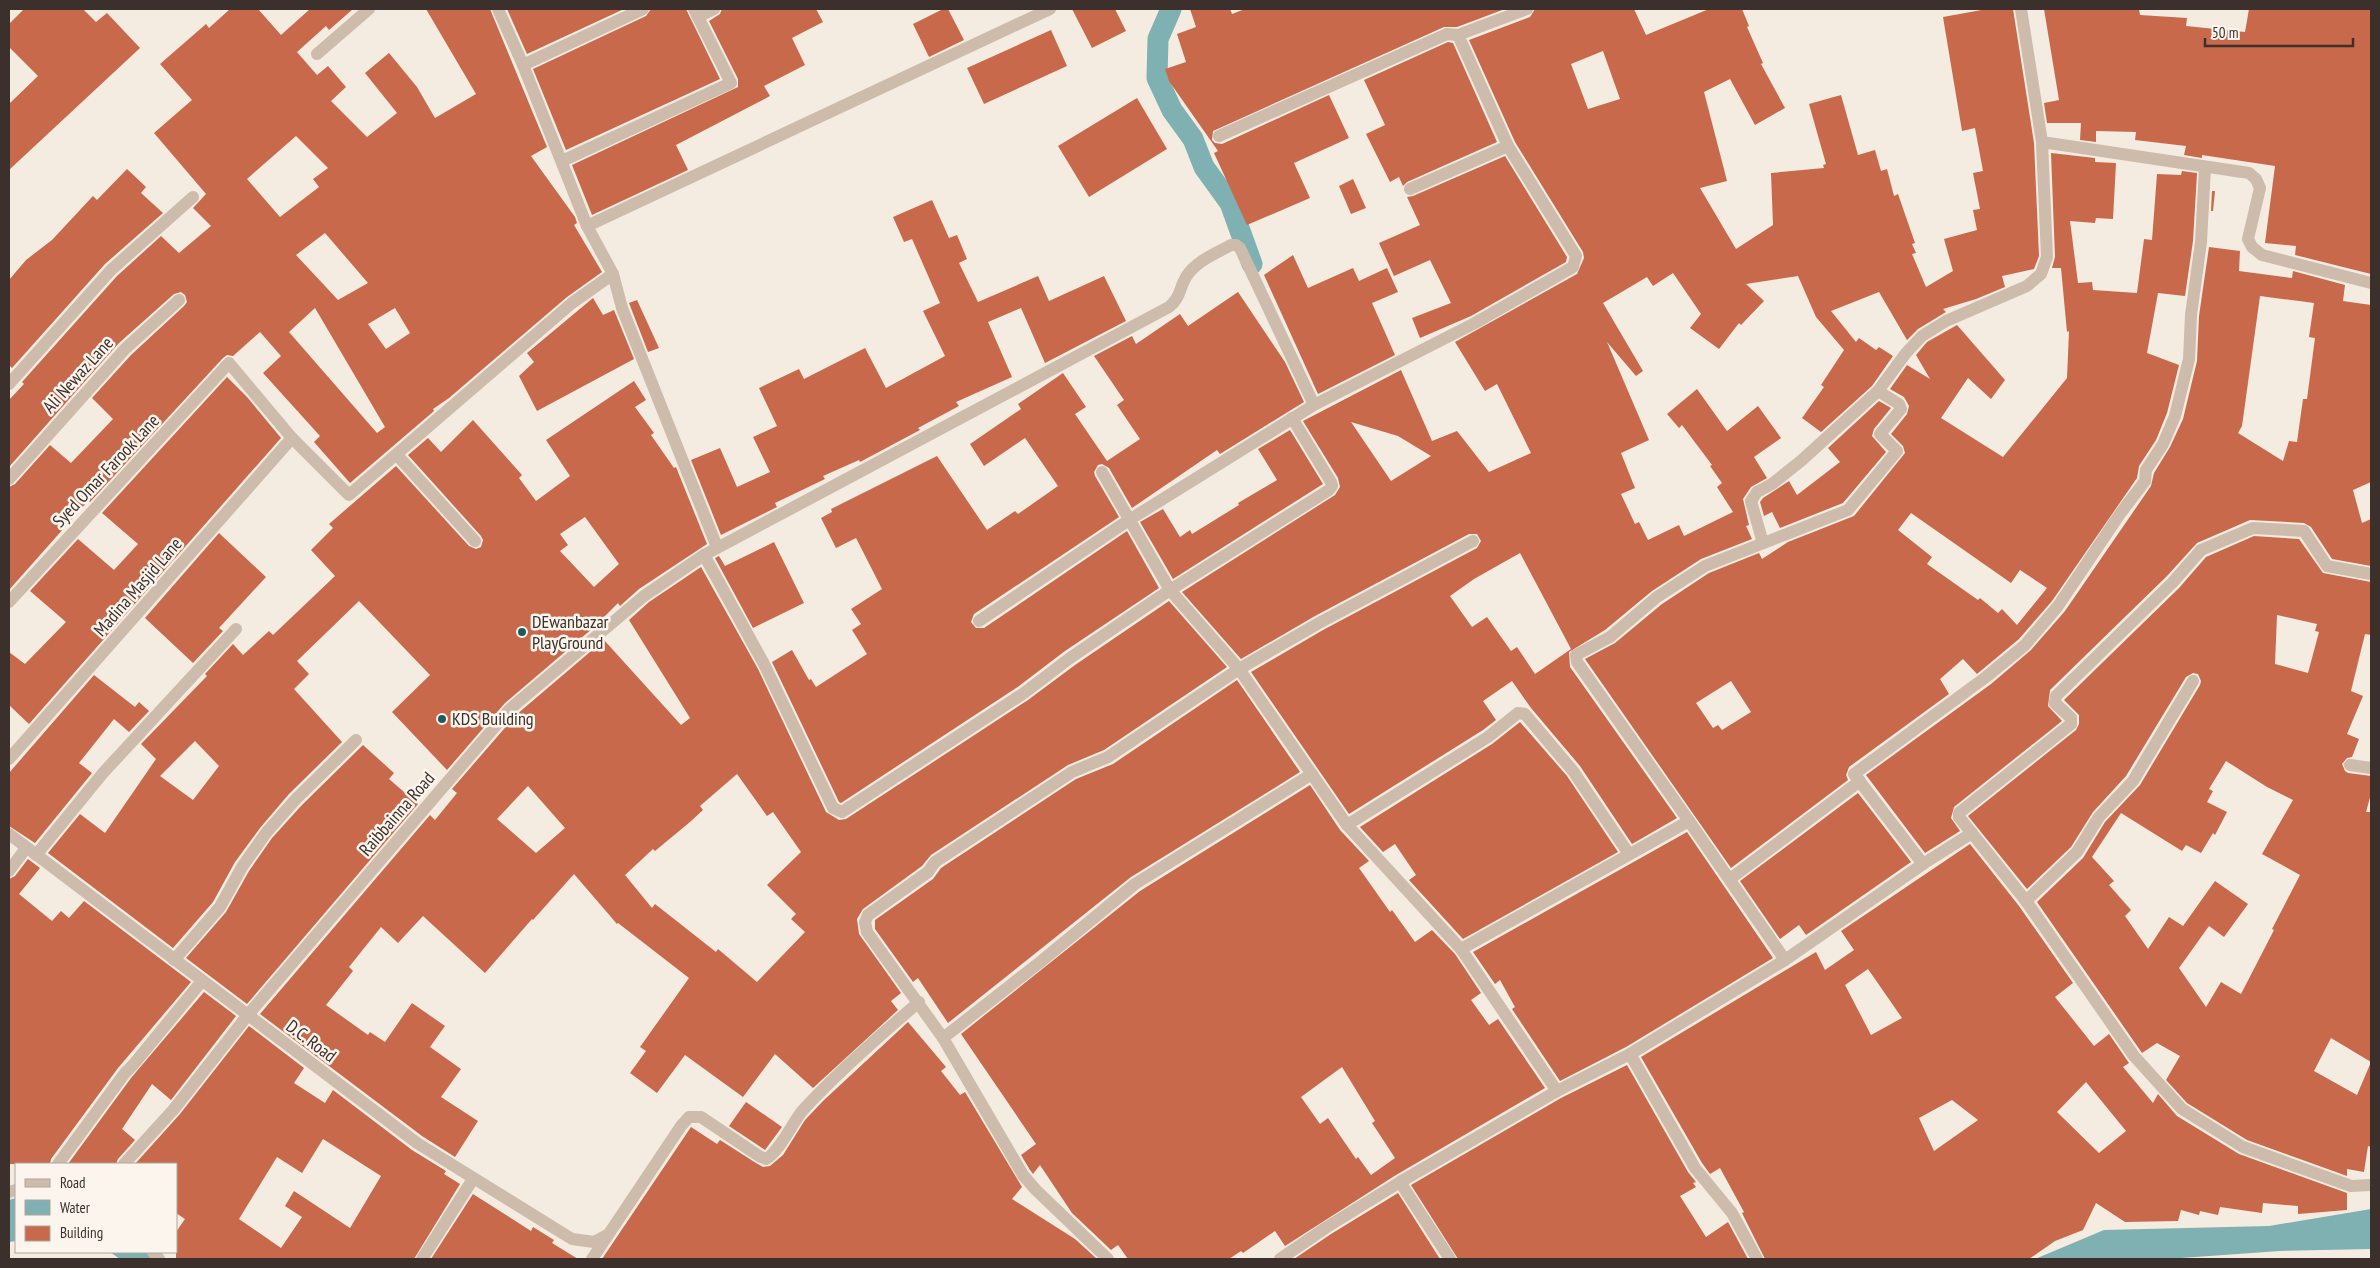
<svg xmlns="http://www.w3.org/2000/svg" width="2380" height="1268" viewBox="0 0 2380 1268" font-family="'PT Sans Narrow',sans-serif">
<style>
.water{fill:#7fb0b2}
.lines{fill:none;stroke-linecap:round;stroke-linejoin:round}
.canal{stroke:#7fb0b2;stroke-width:21}
.building{fill:#c8694b;fill-rule:evenodd}
.street{stroke:#cdbbac;stroke-width:12}
.poi-dot{fill:#1f5a5e;stroke:#fbf5ee;stroke-width:2}
.labels{text-anchor:middle;stroke-width:5;stroke-linejoin:round;paint-order:stroke}
.street-label{font-size:18px;fill:#3b302b;stroke:#fbf5ee}
.poi-label{font-size:18px;fill:#3b302b;stroke:#fbf5ee;text-anchor:start}
</style>
<rect width="100%" height="100%" fill="#f4ebe1"/>
<!-- water -->
<g class="water">
<polygon points="16,1198 16,1241 9,1242 9,1200"/>
<polygon points="2371,1209 2371,1249 2280,1251 2167,1259 2035,1259 2104,1230 2269,1226"/>
<polygon points="110,1252 154,1252 158,1259 120,1259"/>
</g>
<g class="lines">
<!-- canal -->
<polyline class="canal" points="1171,9 1158,39 1157,78 1172,110 1193,139 1204,167 1230,203 1252,264"/>
</g>
<!-- building -->
<g class="building">
<polygon points="24,9 83,9 96,22 107,13 140,48 9,170 9,104 38,76 9,47 9,24"/>
<path d="M230,9H258L281,35L310,9H353L329,30L326,26L297,52L317,75L328,66L346,87L331,101L367,137L397,113L365,73L389,53L417,87L435,118L476,94L426,9H490L547,147L531,156L575,217L577,223L574,225L602,272L567,297L449,398L433,409L434,411L350,483L314,442L320,436L263,373L281,356L260,332L233,356L227,355L223,358L90,502L88,501L9,590V487L15,484L50,445L71,463L113,419L92,398L131,355L184,306L187,302L185,295L181,292L174,294L119,343L9,467V400L24,384L22,382L117,276L161,236L179,253L211,226L193,208L206,194L154,133L192,100L160,64L206,24L209,28ZM296,136L328,168L313,179L319,187L280,217L247,179ZM325,233L368,283L338,300L296,255ZM315,308L385,427L377,433L289,332ZM395,308L410,333L386,349L368,324Z"/>
<polygon points="507,9 624,9 527,54"/>
<polygon points="651,9 686,9 720,79 566,150 533,69 646,16"/>
<polygon points="722,9 816,9 823,22 792,38 805,65 764,86 770,96 676,145 688,170 592,215 572,165 738,87 738,79 709,21 720,14"/>
<polygon points="943,9 948,9 964,40 929,57 913,24"/>
<polygon points="1072,9 1115,9 1126,31 1092,48"/>
<polygon points="1190,9 1230,9 1232,14 1245,9 1505,9 1457,27 1444,27 1213,131 1212,140 1215,143 1222,144 1329,95 1349,138 1294,163 1310,198 1247,225 1214,153 1218,151 1169,81 1165,69 1186,62 1177,34 1196,27"/>
<path d="M1535,9H1634L1646,35L1709,9H1742L1749,26L1747,27L1763,63L1761,64L1785,108L1755,125L1730,79L1704,92L1727,181L1700,188L1736,249L1773,225L1771,173L1824,168L1823,165L1826,164L1809,104L1841,95L1858,155L1875,150L1881,171L1887,169L1894,196L1898,194L1915,243L1912,244L1916,253L1912,254L1926,287L1953,271L1944,239L1977,230L1973,210L1980,209L1973,173L1983,171L1975,128L1962,131L1943,17L1987,9H2013L2034,143L2039,256L2034,269L2002,276L2005,287L1976,299L1943,309L1946,312L1918,329L1907,340L1879,292L1831,311L1856,342L1859,338L1876,350L1879,347L1893,356L1872,386L1821,432L1802,418L1824,387L1821,385L1844,350L1816,317L1798,276L1746,284L1764,301L1741,325L1739,323L1719,349L1690,328L1701,314L1673,273L1653,286L1647,277L1603,303L1643,371L1636,376L1607,342L1649,440L1621,453L1635,488L1621,494L1635,524L1639,522L1648,540L1679,525L1684,536L1733,512L1717,487L1722,483L1710,466L1712,465L1682,425L1679,428L1667,414L1697,389L1727,431L1758,406L1781,438L1754,457L1767,478L1751,487L1743,499L1749,525L1746,526L1752,539L1701,559L1652,591L1605,630L1569,652L1570,667L1677,818L1632,844L1580,766L1531,708L1512,681L1483,701L1496,720L1483,730L1349,814L1251,672L1323,630L1477,548L1481,541L1477,534H1469L1315,616L1241,659L1182,592L1335,495L1340,487L1338,478L1303,421L1401,370L1432,441L1457,431L1489,472L1531,453L1497,384L1485,391L1455,342L1577,274L1584,258L1583,252L1515,142L1469,40L1530,17ZM1603,51L1620,99L1588,109L1571,64ZM1351,422L1398,436L1431,456L1391,481ZM1520,553L1571,649L1535,674L1517,647L1511,651L1487,617L1472,627L1450,596L1474,579Z"/>
<polygon points="2044,9 2139,9 2140,15 2187,18 2186,26 2245,32 2249,9 2371,9 2371,274 2295,255 2296,246 2265,243 2275,166 2202,155 2202,158 2184,155 2186,146 2135,140 2136,132 2096,131 2096,142 2080,140 2081,123 2047,123 2044,103 2059,100"/>
<polygon points="1051,30 1067,66 984,104 967,68"/>
<polygon points="1448,42 1453,43 1497,142 1407,182 1403,186 1399,177 1390,182 1366,134 1385,125 1364,80"/>
<polygon points="1137,98 1167,149 1089,197 1058,146"/>
<path d="M2051,153L2095,158V162L2116,163L2113,219L2096,218L2095,223L2070,221L2078,283L2092,282L2093,290L2137,293L2144,239L2152,240L2157,174L2181,175L2182,171L2197,173L2193,241L2185,296L2158,293L2147,353L2179,365L2167,413L2156,440L2139,466L2137,478L2052,601L2019,639L1977,674L1963,659L1940,679L1949,694L1849,767L1846,775L1848,780L1731,868L1585,659L1615,643L1662,604L1709,573L1759,553L1762,559L1788,542L1854,516L1905,453L1903,446L1891,434L1907,414L1909,406L1904,397L1890,389L1907,365L1930,379L1916,355L1927,342L1957,325L2005,380L1991,399L1968,378L1941,418L2003,457L2067,378L2069,331L2067,332L2061,268H2052L2055,257ZM1911,513L2011,583L2020,570L2047,588L2017,625L2002,609L1998,613L1980,598L1978,600L1927,564L1932,557L1898,530ZM1731,681L1751,712L1722,730L1718,725L1713,728L1696,703Z"/>
<polygon points="1505,156 1567,257 1566,262 1471,316 1420,338 1412,318 1451,303 1430,260 1394,276 1379,243 1420,225 1407,197 1413,196"/>
<polygon points="127,169 146,187 141,193 163,213 105,264 12,368 9,365 9,280 26,260 52,240 93,196 97,200"/>
<polygon points="1353,179 1366,208 1351,214 1339,186"/>
<polygon points="2212,191 2215,191 2213,211 2211,211"/>
<polygon points="932,200 949,238 957,235 967,259 959,263 978,302 1038,276 1049,301 1104,276 1126,321 1045,363 1021,308 988,322 1012,377 956,402 959,406 918,428 920,430 860,462 859,460 823,476 825,479 775,503 777,507 721,535 691,460 720,448 737,487 770,472 753,437 777,426 759,388 799,369 804,379 865,348 886,388 945,356 923,311 940,303 912,239 904,242 893,217"/>
<path d="M2209,247L2240,251L2239,271L2292,278L2293,271L2345,285L2343,301L2371,305V482L2353,490L2362,523L2371,519V566L2332,559L2311,527L2304,523L2250,520L2197,543L2167,576L2050,690L2048,706L2062,721L1954,807L1951,818L1960,831L1925,853L1866,775L1991,684L2031,650L2065,611L2151,486L2154,473L2170,447L2183,419L2197,361L2199,316ZM2260,296L2314,303L2309,337L2315,338L2307,399H2303L2297,442L2289,441L2283,461L2238,433L2242,426Z"/>
<polygon points="1293,255 1308,288 1353,268 1359,281 1387,268 1398,292 1372,303 1395,355 1318,394 1264,275"/>
<polygon points="1238,292 1285,362 1304,402 1220,454 1217,450 1132,508 1109,468 1102,464 1098,465 1094,472 1095,476 1119,517 974,614 971,622 976,628 984,628 1127,531 1159,588 1065,651 1019,686 841,803 839,802 772,662 792,650 809,680 811,679 816,687 867,654 852,630 861,624 851,609 882,589 856,538 836,548 821,518 832,512 831,509 937,456 987,530 1015,511 1018,514 1058,486 1025,438 984,466 970,444 1021,409 1018,404 1063,373 1086,407 1075,414 1107,461 1140,439 1117,405 1124,400 1094,356 1132,336 1136,344 1180,314 1188,326"/>
<polygon points="593,298 603,315 614,310 634,359 537,411 519,376 534,362 527,353"/>
<polygon points="637,300 659,348 648,352 629,303"/>
<polygon points="227,377 247,397 281,438 29,724 9,705 9,652 25,664 66,622 30,591 78,539 114,570 138,544 102,513"/>
<path d="M634,381L646,400L635,407L654,433L651,435L674,468L676,467L707,544L639,589L620,606L618,603L593,628L505,703L447,770L392,712L430,675L359,601L297,661L309,674L294,689L342,742L289,794L260,828L235,862L213,902L173,948L48,853L80,814L105,833L156,759L141,744L207,676L205,674L233,644L243,655L269,631L273,635L335,576L311,550L333,528L329,524L396,466L469,546L476,549L481,547L483,540L481,536L408,455L428,438L441,452L473,420L522,475L519,478L536,501L570,476L546,440ZM585,517L619,564L594,587L560,551L568,545L560,534ZM195,741L219,766L193,800L160,776Z"/>
<polygon points="1879,401 1891,408 1874,429 1872,436 1886,452 1843,503 1780,528 1772,512 1764,516 1760,502 1763,498 1789,481 1797,495 1840,462 1828,448"/>
<polygon points="1290,430 1323,484 1173,579 1140,522 1163,509 1180,537 1190,530 1192,534 1239,505 1238,503 1277,480 1258,449"/>
<polygon points="219,533 266,577 219,628 223,631 193,663 145,618"/>
<path d="M2254,536L2299,539L2323,573L2371,582V635L2365,634L2351,691L2363,696L2347,734L2359,739L2352,757L2347,758L2342,764L2345,771L2348,773L2371,776V794L2366,812H2371V1147L2368,1146L2364,1172L2347,1169V1176L2247,1140L2187,1103L2166,1080L2180,1056L2157,1043L2142,1053L2037,902L2083,858L2105,822L2140,785L2200,685L2201,681L2198,674L2193,673L2186,677L2126,776L2093,812L2071,847L2027,889L1968,816L2076,730L2079,724V715L2064,700L2179,588L2206,557ZM2277,615L2317,624L2315,631L2319,632L2308,673L2275,664ZM2226,761L2267,787L2293,800L2262,854L2300,875L2272,929L2274,930L2241,994L2221,982L2206,1007L2179,968L2209,926L2224,937L2248,904L2215,881L2183,926L2169,917L2148,949L2125,916L2131,910L2109,885L2114,881L2092,857L2121,813L2182,851L2186,845L2201,853L2213,833L2215,835L2227,812L2207,802L2213,791L2209,789ZM2331,1038L2371,1062L2357,1095L2314,1071Z"/>
<polygon points="774,542 804,603 753,628 715,558 719,556 725,566"/>
<path d="M701,567L758,669L826,812L839,820L846,819L1028,700L1075,665L1169,601L1227,667L1104,750L1068,765L931,855L922,866L863,909L857,919L859,934L901,993L891,1001L898,1010L813,1088L775,1054L743,1097L685,1055L657,1093L630,1073L646,1051L640,1047L689,978L618,923L617,924L574,874L533,920L532,919L485,973L423,916L398,943L381,927L349,967L353,971L326,1005L368,1035L370,1032L385,1042L412,1003L445,1026L430,1047L461,1069L441,1097L478,1121L455,1157L422,1136L260,1014L430,815L435,820L457,793L452,789L516,715L604,640L681,725L690,718L629,620L649,602ZM737,774L767,816L773,812L801,852L767,885L796,914L791,919L805,932L757,982L718,949L716,952L655,904L652,908L625,875L653,849L655,851L690,822L703,810L700,806ZM528,786L565,828L536,853L497,819Z"/>
<polygon points="94,675 135,707 139,702 149,711 129,732 114,719 79,763 92,773 35,843 9,826 9,773"/>
<polygon points="1237,680 1300,772 1131,877 948,1023 918,978 913,982 875,929 875,920 933,879 941,868 1076,779 1113,764"/>
<polygon points="1520,722 1567,776 1618,852 1463,939 1409,880 1416,875 1395,844 1383,852 1360,827 1492,744"/>
<polygon points="363,745 394,773 389,779 418,804 247,1004 186,958 226,912 249,871 272,838 301,806"/>
<path d="M1310,785L1340,830L1369,861L1359,868L1390,912L1392,910L1415,942L1432,930L1455,954L1481,993L1471,1000L1489,1025L1498,1019L1545,1088L1396,1175L1285,1246L1275,1231L1243,1253L1241,1251L1229,1259H1128L1118,1245L1111,1250L1072,1213L1040,1165L1033,1174L1030,1170L1021,1155L1036,1144L961,1034L1140,891ZM1342,1067L1375,1121L1372,1123L1395,1158L1371,1175L1358,1157L1356,1159L1328,1118L1320,1124L1301,1097Z"/>
<polygon points="1858,793 1911,862 1806,935 1799,925 1780,939 1740,881"/>
<polygon points="1687,832 1773,958 1626,1047 1560,1081 1512,1009 1515,1007 1500,980 1495,984 1473,952"/>
<path d="M1970,844L2019,906L2073,983L2055,997L2094,1046L2109,1034L2129,1063L2123,1067L2153,1103L2158,1094L2177,1116L2239,1154L2347,1193V1210L2298,1214V1206L2263,1203L2262,1213L2220,1207L2218,1215L2200,1211L2199,1215L2181,1210L2178,1221L2125,1222L2096,1203L2083,1230L2055,1241L2029,1259H1765L1742,1213L1744,1212L1720,1168L1710,1174L1702,1163L1641,1057L1816,952L1825,970L1854,950L1841,931ZM1868,969L1902,1018L1871,1035L1845,985ZM2086,1082L2126,1131L2099,1153L2057,1112ZM1952,1100L1978,1120L1934,1151L1919,1118Z"/>
<polygon points="28,859 40,868 19,894 52,921 61,911 69,918 84,901 191,982 118,1068 51,1159 50,1164 9,1164 9,879 15,876"/>
<polygon points="204,992 236,1016 171,1100 152,1084 122,1129 135,1140 118,1159 116,1164 68,1164 131,1078"/>
<polygon points="908,1022 946,1067 941,1071 960,1095 965,1092 1022,1187 1012,1199 1075,1239 1097,1259 602,1259 691,1127 717,1144 720,1140 756,1163 763,1167 770,1166 783,1155 805,1120 823,1101"/>
<path d="M249,1026L304,1068L294,1083L325,1103L333,1090L412,1150L446,1171L444,1174L460,1184L414,1259H176V1232L185,1219L176,1213V1164H135L180,1114ZM323,1139L381,1176L350,1228L294,1191L285,1206L302,1217L281,1248L239,1219L277,1157L302,1173Z"/>
<polygon points="1627,1065 1688,1172 1696,1182 1693,1183 1696,1187 1680,1196 1706,1237 1728,1222 1748,1259 1458,1259 1411,1185 1561,1098"/>
<polygon points="746,1102 782,1127 765,1150 729,1126"/>
<polygon points="1398,1193 1440,1259 1294,1259 1331,1234"/>
<polygon points="473,1194 531,1231 533,1227 554,1240 552,1243 578,1259 431,1259"/>
</g>
<g class="lines">
<!-- street -->
<g class="street">
<polyline points="498,9 523,65 587,226 613,274 622,308 717,547"/>
<polyline points="2021,9 2042,142 2249,173 2256,179 2260,188 2248,239 2252,247 2262,255 2371,283"/>
<polyline points="698,17 714,9"/>
<polyline points="317,54 369,9"/>
<polyline points="523,65 643,9"/>
<polyline points="1219,136 1447,34 1458,35"/>
<polyline points="562,161 731,83 694,9"/>
<polyline points="1410,189 1508,146"/>
<polyline points="587,226 1050,9"/>
<polyline points="9,384 111,270 193,197"/>
<polyline points="397,455 475,541"/>
<polyline points="1102,472 1170,590 1239,669 1347,825 1461,949 1689,821 1785,960"/>
<polyline points="9,479 125,349 179,300"/>
<polyline points="1763,543 1751,501 1757,492 1772,484 1802,460 1878,391 1906,353 1922,336 1946,321 2027,286 2041,274 2047,257 2042,142"/>
<polyline points="704,555 764,664 833,808 842,812 1024,693 1070,658 1170,590 1329,490 1332,486 1331,482 1292,418"/>
<polyline points="2371,574 2327,566 2304,531 2253,528 2201,550 2173,582 2056,696 2055,703 2071,718 2071,724 1959,813 1959,817 2026,901 2134,1056 2182,1109 2243,1147 2351,1186 2371,1185"/>
<polyline points="9,602 229,363 292,438 349,495 572,303 613,274"/>
<polyline points="979,621 1129,520 1314,405 1475,323 1573,267 1576,256 1508,146 1458,35 1527,9"/>
<polyline points="9,759 292,438"/>
<polyline points="2350,765 2371,768"/>
<polyline points="1689,821 1577,662 1576,655 1610,637 1657,597 1705,566 1848,510 1897,451 1880,434 1901,409 1899,404 1878,391"/>
<polyline points="1347,825 1488,737 1518,713 1525,714 1573,771 1629,854"/>
<polyline points="9,834 417,1143 572,1239 594,1242 607,1235"/>
<polyline points="36,855 103,773 236,629"/>
<polyline points="1923,864 1854,774 1986,677 2025,645 2058,606 2120,514 2145,481 2146,470 2163,444 2175,416 2189,359 2191,315 2201,242 2205,168"/>
<polyline points="9,871 26,848"/>
<polyline points="1730,879 1860,781"/>
<polyline points="2026,901 2077,852 2099,817 2133,781 2193,681"/>
<polyline points="1461,949 1557,1091"/>
<polyline points="174,960 220,907 242,867 266,833 295,800 356,740"/>
<polyline points="943,1038 1039,963 1135,884 1312,774"/>
<polyline points="1630,1054 1695,1168 1732,1213 1757,1259"/>
<polyline points="58,1164 125,1073 133,1065 202,981"/>
<path d="M124,1164L174,1109L247,1016L510,709L644,596L704,555L1169,307C1181,297 1179,289 1186,277C1196,261 1215,254 1231,245H1236L1240,248L1314,405"/>
<polyline points="1400,1182 1450,1259"/>
<polyline points="9,1192 16,1190"/>
<polyline points="153,1252 159,1259"/>
<polyline points="422,1259 473,1179"/>
<path d="M592,1259L681,1126L689,1117H701L759,1156L766,1159C780,1151 792,1123 803,1110C839,1071 879,1036 919,1002"/>
<polyline points="1108,1259 1036,1190 1023,1175 943,1038 867,932 865,922 868,915 928,872 935,862 1072,772 1108,757 1239,669 1319,623 1473,541"/>
<polyline points="1280,1259 1327,1227 1400,1182 1557,1091 1630,1054 1785,960 1923,864 1972,833"/>
</g>
</g>
<!-- markers -->
<g class="poi-dot">
<circle cx="522" cy="632" r="5"/>
<circle cx="442" cy="719" r="5"/>
</g>
<g class="labels">
<!-- street labels -->
<g class="street-label">
<text transform="translate(78 375) rotate(-48)" y="6">Ali Newaz Lane</text>
<text transform="translate(106 471) rotate(-47)" y="6">Syed Omar Farook Lane</text>
<text transform="translate(138 587) rotate(-49)" y="6">Madina Masjid Lane</text>
<text transform="translate(397 814) rotate(-49)" y="6">Raibbainna Road</text>
<text transform="translate(311 1041) rotate(37)" y="6">D.C. Road</text>
</g>
<!-- poi labels -->
<g class="poi-label">
<text x="532" y="628">DEwanbazar<tspan x="532" dy="21">PlayGround</tspan></text>
<text x="452" y="725">KDS Building</text>
</g>
</g>
<!-- border -->
<rect width="2380" height="1268" fill="none" stroke="#3b302b" stroke-width="20"/>
<!-- legend -->
<rect x="15" y="1163" width="162" height="90" fill="#fbf5ee" stroke="#aea6a0"/>
<rect x="25" y="1179" width="25" height="8" fill="#cdbbac" stroke="#aea6a0"/>
<text x="60" y="1188" font-size="15" fill="#3b302b">Road</text>
<rect x="25" y="1200" width="25" height="15" fill="#7fb0b2" stroke="#aea6a0"/>
<text x="60" y="1213" font-size="15" fill="#3b302b">Water</text>
<rect x="25" y="1226" width="25" height="15" fill="#c8694b" stroke="#aea6a0"/>
<text x="60" y="1238" font-size="15" fill="#3b302b">Building</text>
<!-- scale -->
<path d="M2205 38v8h148v-8" fill="none" stroke="#3b302b" stroke-width="2.5"/>
<text x="2212" y="38" font-size="15" fill="#3b302b" stroke="#fbf5ee" stroke-width="4" paint-order="stroke">50 m</text>
</svg>
